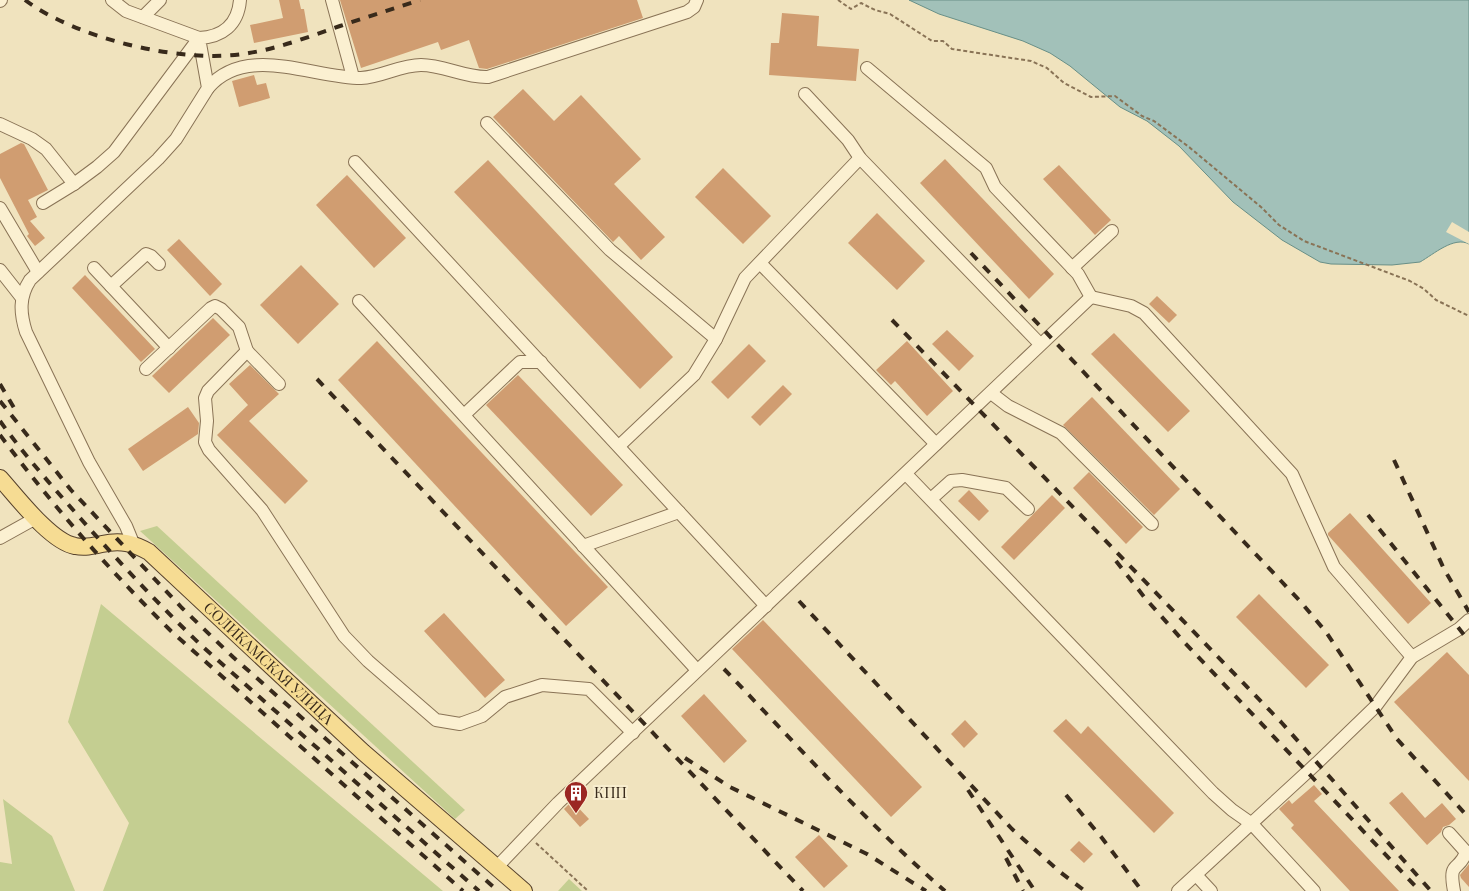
<svg xmlns="http://www.w3.org/2000/svg" width="1469" height="891" viewBox="0 0 1469 891" font-family="'Playfair Display',serif">
<style>
.green{fill:#c4ce91}
.water{fill:#a2c1b9;stroke:#688f87}
.pier{fill:#f0e3be}
.building{fill:#d09d71}
.lines{fill:none;stroke-linecap:round;stroke-linejoin:round}
.minor-casing{stroke:#897356;stroke-width:14}
.major-casing{stroke:#56412b;stroke-width:18}
.path{stroke:#897356;stroke-width:2;stroke-dasharray:4 2.5;stroke-linecap:butt}
.minor{stroke:#fbf0d1;stroke-width:12}
.major{stroke:#f6dc93;stroke-width:16}
.rail{stroke:#382a1b;stroke-width:4;stroke-dasharray:9 9;stroke-linecap:butt}
.labels{text-anchor:middle;stroke-width:4;stroke-linejoin:round;paint-order:stroke}
.street-label{font-size:15px;fill:#382a1b;stroke:#f7edce}
.poi-label{font-size:15px;fill:#382a1b;stroke:#f7edce;text-anchor:start}
</style>
<rect width="100%" height="100%" fill="#f0e3be"/>
<!-- green -->
<g class="green">
<polygon points="157,526 465,810 455,819 140,531"/>
<polygon points="101,604 443,891 103,891 129,823 68,722"/>
<polygon points="3,799 52,836 75,891 0,891 0,862 12,864"/>
<polygon points="569,879 582,891 558,891"/>
</g>
<!-- water -->
<path class="water" d="M909,0H1469V244C1454,236 1434,254 1420,262L1392,265L1331,264L1320,262L1282,240L1233,202L1179,146L1147,121L1120,107L1070,66L1050,53L1023,41L939,14Z"/>
<!-- pier -->
<polygon class="pier" points="1452,222 1469,232 1469,244 1446,232"/>
<!-- building -->
<g class="building">
<polygon points="279,0 299,0 301,9 304,9 308,32 254,43 250,25 283,18"/>
<polygon points="340,0 637,0 643,18 487,69 479,68 469,40 441,50 438,42 361,68"/>
<polygon points="782,13 819,16 817,46 859,49 856,81 769,75 771,43 779,43"/>
<polygon points="254,75 257,85 266,83 270,98 239,107 232,81"/>
<polygon points="523,89 554,121 581,95 641,159 614,184 665,237 641,260 619,236 613,242 493,117"/>
<polygon points="21,143 24,144 48,190 28,200 37,217 30,221 45,238 35,246 27,236 29,234 0,178 0,154"/>
<polygon points="945,159 1054,274 1029,299 920,183"/>
<polygon points="488,160 673,357 640,389 454,192"/>
<polygon points="1059,165 1111,220 1095,235 1043,179"/>
<polygon points="723,168 771,216 743,244 695,197"/>
<polygon points="347,175 406,238 374,268 316,205"/>
<polygon points="877,213 925,261 897,290 848,243"/>
<polygon points="179,239 222,284 210,296 167,250"/>
<polygon points="301,265 339,304 298,344 260,305"/>
<polygon points="85,275 155,349 141,362 72,288"/>
<polygon points="1157,296 1177,315 1169,323 1149,304"/>
<polygon points="213,318 230,335 169,393 152,376"/>
<polygon points="947,330 974,356 959,371 932,344"/>
<polygon points="1114,333 1190,411 1168,432 1091,354"/>
<polygon points="377,341 608,587 566,626 338,380"/>
<polygon points="907,341 953,391 927,416 895,381 891,385 876,370"/>
<polygon points="749,344 766,361 728,399 711,382"/>
<polygon points="250,365 279,394 249,421 308,481 285,504 217,435 248,405 229,384"/>
<polygon points="518,375 623,485 591,516 486,405"/>
<polygon points="783,385 792,394 760,426 751,417"/>
<polygon points="1092,397 1180,489 1154,515 1063,425"/>
<polygon points="188,407 199,423 198,434 143,471 128,449"/>
<polygon points="1089,472 1143,527 1126,544 1073,488"/>
<polygon points="969,490 989,511 979,521 958,501"/>
<polygon points="1052,495 1065,508 1014,560 1001,547"/>
<polygon points="1350,513 1431,603 1408,624 1328,535 1328,533"/>
<polygon points="1259,594 1329,665 1306,688 1236,617"/>
<polygon points="444,613 505,680 485,698 424,631"/>
<polygon points="763,620 922,787 891,817 732,649"/>
<polygon points="1447,652 1469,675 1469,781 1394,702"/>
<polygon points="704,694 747,741 724,763 681,716"/>
<polygon points="1066,719 1081,734 1088,726 1174,813 1154,833 1053,731"/>
<polygon points="965,720 978,734 964,748 951,734"/>
<polygon points="1314,785 1322,794 1314,801 1399,891 1350,891 1291,828 1294,825 1279,809 1289,800 1292,804"/>
<polygon points="1402,792 1425,818 1442,803 1456,819 1449,825 1443,827 1441,832 1427,845 1389,803"/>
<polygon points="572,801 589,819 580,827 564,809"/>
<polygon points="819,835 848,866 824,888 795,857"/>
<polygon points="1079,841 1093,854 1084,863 1070,850"/>
<polygon points="1469,864 1469,887 1461,878 1460,875"/>
</g>
<g class="lines">
<!-- minor casing -->
<g class="minor-casing">
<g id="minor">
<polyline points="332,0 353,77"/>
<polyline points="0,1 1,0"/>
<polyline points="143,17 160,0"/>
<polyline points="867,68 986,168 995,187 1078,274 1091,297"/>
<path d="M208,88C246,43 313,78 361,78C382,77 400,65 421,65C444,65 465,78 488,77L687,12L694,7L697,0"/>
<polyline points="805,94 848,140 860,158 1040,344"/>
<polyline points="487,123 610,250 716,339"/>
<polyline points="0,124 32,139 46,149 74,184 97,167 114,152 199,38 126,11 112,0"/>
<polyline points="355,162 766,606"/>
<polyline points="43,203 74,184"/>
<polyline points="0,208 38,272"/>
<polyline points="760,263 936,444"/>
<polyline points="94,268 169,348"/>
<polyline points="1072,268 1112,231"/>
<polyline points="0,270 22,298"/>
<polyline points="111,286 146,254 151,256 159,264"/>
<polyline points="1091,297 1131,306 1144,313 1292,474 1334,567 1412,657"/>
<polyline points="359,301 697,670"/>
<polyline points="146,369 211,308 215,306 221,309 239,327 247,351"/>
<polyline points="279,384 247,351 208,391 205,398 207,421 205,442 209,450 262,510 344,636 368,661 436,720 460,724 482,716 505,697 542,685 589,689 633,733"/>
<polyline points="991,393 1008,406 1061,433 1152,524"/>
<polyline points="464,415 520,362 541,362"/>
<polyline points="619,446 694,375 716,339 745,278 860,158"/>
<polyline points="906,474 1213,793 1232,810 1252,824 1314,891"/>
<polyline points="931,499 951,481 962,480 1006,488 1028,509"/>
<polyline points="0,538 36,518"/>
<path d="M133,543L126,526L89,462L26,332C20,313 19,297 30,280L158,159L176,139L208,88L199,38C222,37 238,25 240,0"/>
<polyline points="583,546 679,512"/>
<path d="M1449,833L1466,852C1459,873 1448,859 1454,891"/>
<polyline points="496,868 558,803 1091,297"/>
<polyline points="1196,875 1211,891"/>
<polyline points="1178,891 1317,763 1375,707 1412,657 1459,629 1469,620"/>
</g>
</g>
<!-- major casing -->
<g class="major-casing">
<g id="major">
<path id="s1" d="M0,478C17,497 51,542 75,546C85,548 93,546 102,544C121,540 133,543 149,552L363,752L524,891"/>
</g>
</g>
<!-- path -->
<g class="path">
<polyline points="838,0 851,9 861,3 875,10 890,14 932,41 943,41 952,49 1031,61 1047,68 1064,83 1091,97 1115,96 1142,116 1154,121 1189,147 1261,207 1279,225 1304,241 1410,281 1424,289 1436,300 1469,316"/>
<polyline points="536,843 588,891"/>
</g>
<!-- minor -->
<use href="#minor" class="minor"/>
<!-- major -->
<use href="#major" class="major"/>
<!-- rail -->
<g class="rail">
<path d="M25,0C77,39 185,65 249,53C280,48 311,36 340,26C367,17 393,9 420,0"/>
<polyline points="971,253 1300,601 1326,632 1397,739 1469,818"/>
<polyline points="892,320 1281,722 1431,891"/>
<polyline points="317,379 803,891"/>
<polyline points="0,384 17,413"/>
<polyline points="0,401 71,490 182,608 233,657 498,891"/>
<path d="M0,421C25,456 53,487 81,519C120,563 160,606 203,647L479,891"/>
<path d="M0,435C52,505 109,570 171,631L463,891"/>
<polyline points="1394,460 1444,569 1469,612"/>
<polyline points="1368,515 1469,641"/>
<polyline points="1116,561 1145,598 1185,643 1420,891"/>
<polyline points="799,601 1012,829 1060,872 1085,891"/>
<path d="M724,669C796,744 866,822 945,891"/>
<polyline points="685,758 730,787 867,854 926,891"/>
<polyline points="968,790 1035,891"/>
<polyline points="1066,795 1102,838 1142,891"/>
<polyline points="1006,858 1023,891"/>
</g>
</g>
<!-- icons -->
<defs>
<g id="building-pin" transform="scale(1.25)"><path d="M0 17L-7.5 6A9.5 9.5 0 1 1 7.5 6Z" fill="#9b2723" stroke="#f7edce"/><path d="M-4-6H4V6H1V3H-1V6H-4ZM-2.5-4.3h1.7v1.8h-1.7ZM.8-4.3h1.7v1.8H.8ZM-2.5-1h1.7V.8h-1.7ZM.8-1h1.7V.8H.8Z" fill="#fff"/></g>
</defs>
<g fill-rule="evenodd">
<use href="#building-pin" x="576" y="793"/>
</g>
<g class="labels">
<!-- street labels -->
<g class="street-label">
<text dy="5" stroke="none"><textPath href="#s1" startOffset="342">СОЛИКАМСКАЯ УЛИЦА</textPath></text>
</g>
<!-- poi labels -->
<g class="poi-label">
<text x="594" y="798">КПП</text>
</g>
</g>
</svg>
